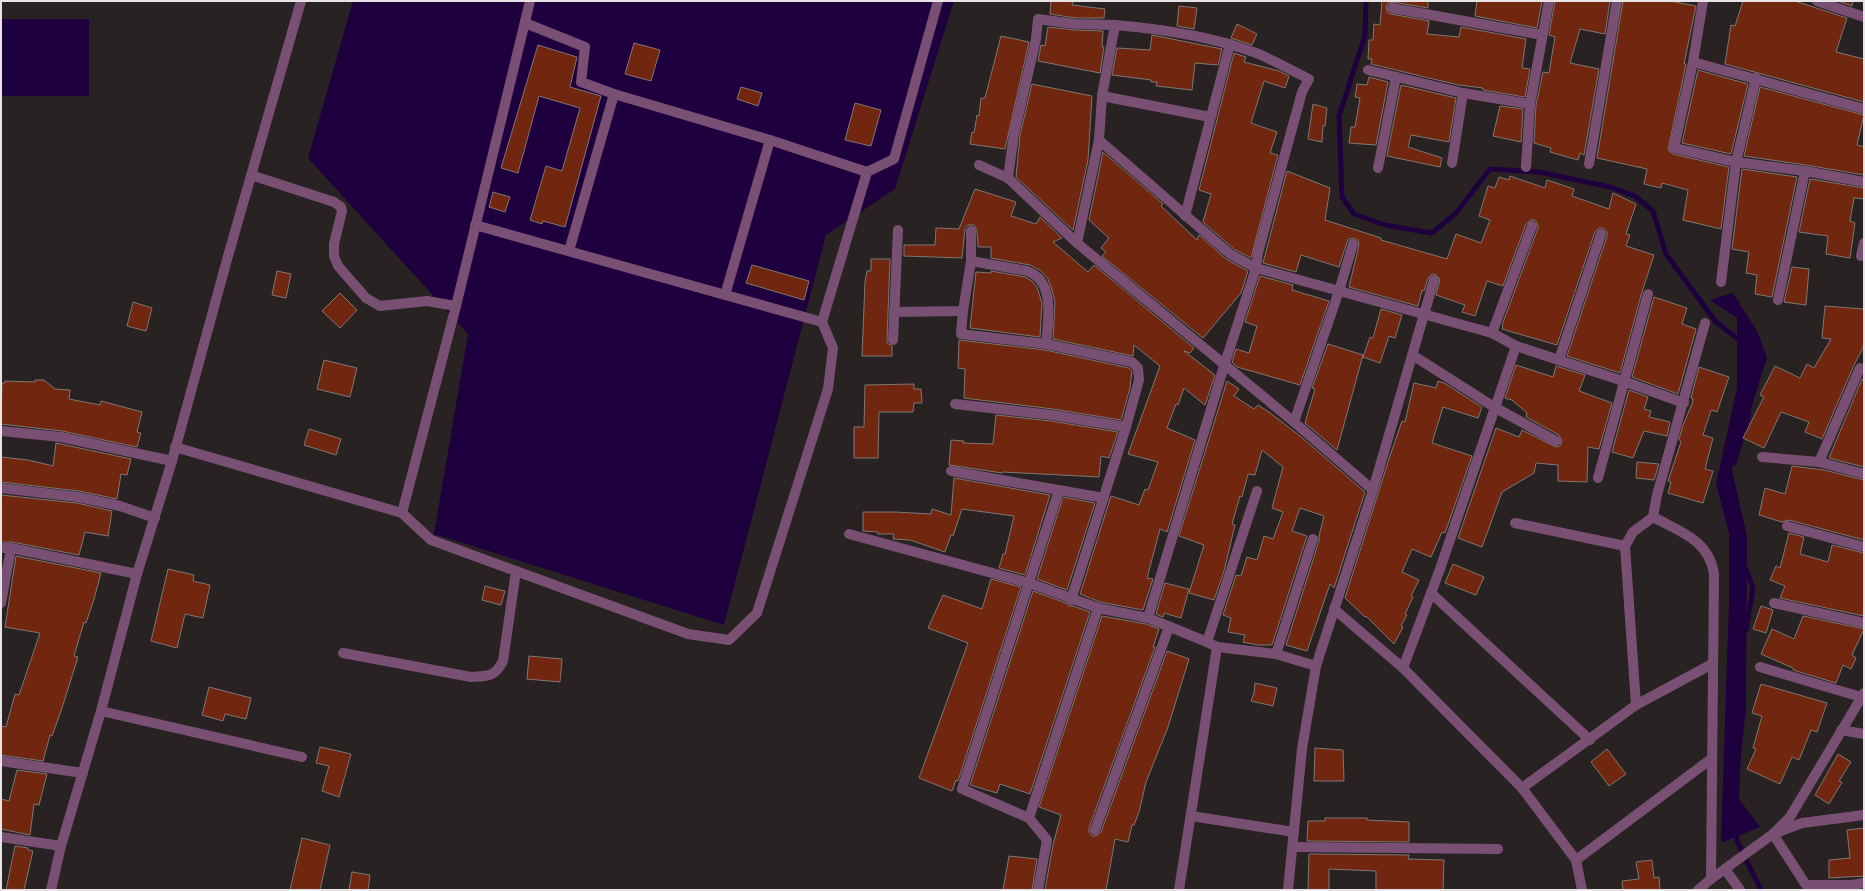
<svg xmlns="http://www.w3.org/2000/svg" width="1865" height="891" viewBox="0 0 1865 891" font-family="Arial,sans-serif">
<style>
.water{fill:#1e003f}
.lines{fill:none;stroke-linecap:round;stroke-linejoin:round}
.stream{stroke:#1e003f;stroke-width:5}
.building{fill:#71260f;stroke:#7f7774}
.service{stroke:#795074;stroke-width:10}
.minor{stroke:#795074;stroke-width:10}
</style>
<rect width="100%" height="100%" fill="#292223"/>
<!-- water -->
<g class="water">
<polygon points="353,1 954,1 895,189 826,235 724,625 434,534 468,334 308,158"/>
<rect x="1" y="19" width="88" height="77"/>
<polygon points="1733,293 1757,331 1767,357 1732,470 1747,536 1746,710 1741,754 1739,799 1760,827 1721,843 1729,601 1729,533 1716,484 1737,388 1737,318 1710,300"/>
</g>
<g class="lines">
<!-- stream -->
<g class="stream">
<polyline points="1366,1 1365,36 1339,116 1342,197 1354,214 1385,225 1432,233 1456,213 1490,169 1539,172 1610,187 1635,196 1653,211 1666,254 1716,322 1742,342"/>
<polyline points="1734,463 1749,414"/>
<polyline points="1745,567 1753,588 1746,630"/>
<polyline points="1736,831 1737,841 1761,890"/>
</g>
</g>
<!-- building -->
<g class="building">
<polygon points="1051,1 1073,1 1072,5 1105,9 1104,18 1076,18 1050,14"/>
<polygon points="1382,1 1428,1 1428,8 1393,2 1387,4 1386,7 1388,13 1391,14 1429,21 1427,34 1459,37 1461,27 1526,39 1522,68 1530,69 1525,97 1483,90 1483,88 1458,85 1371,64 1372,59 1368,59 1369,40 1373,40 1374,24 1380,25"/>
<polygon points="1477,1 1542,1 1537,28 1475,16"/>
<polygon points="1555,1 1610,1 1605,34 1580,29 1570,63 1599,69 1584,155 1580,153 1578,160 1550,152 1551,148 1534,143 1536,105 1543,72 1549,73 1555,37 1549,35"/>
<polygon points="1623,1 1670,1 1696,6 1684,64 1686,64 1668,150 1673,154 1729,167 1721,229 1683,220 1688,190 1662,183 1661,188 1644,184 1647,169 1597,158"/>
<polygon points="1743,1 1795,1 1847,18 1836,52 1864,59 1864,102 1725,64 1731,25 1735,26"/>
<polygon points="1838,1 1853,1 1852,6"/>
<polygon points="1179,6 1197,8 1194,29 1177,26"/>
<polygon points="1237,24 1257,34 1252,45 1231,38"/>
<polygon points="1048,27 1075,30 1103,31 1102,47 1104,47 1100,73 1038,61 1041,45 1045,46"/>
<polygon points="1152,35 1222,49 1218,65 1195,63 1192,90 1156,86 1157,82 1151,82 1151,80 1112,75 1117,48 1150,50"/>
<polygon points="1001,36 1029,42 1005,149 970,144 972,132 974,133 977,115 979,116 981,98 985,98"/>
<polygon points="634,43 660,50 651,81 625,74"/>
<polygon points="538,45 577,57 570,87 601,96 565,227 543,221 542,224 530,220 546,166 562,171 580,108 539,96 518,173 501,168"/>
<polygon points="1234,53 1246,57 1244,62 1279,71 1289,76 1285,88 1264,81 1251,123 1277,132 1270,153 1278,155 1251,258 1234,249 1203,222 1211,194 1199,190"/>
<polygon points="1698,70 1748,84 1731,154 1682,143"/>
<polygon points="1369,77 1388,82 1376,145 1349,143 1351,127 1355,127 1360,98 1355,97 1357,84 1367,85"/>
<polygon points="1032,84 1092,96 1088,160 1073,230 1016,177 1020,135"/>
<polygon points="1401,85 1456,98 1449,142 1411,135 1408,147 1442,158 1440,167 1387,156"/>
<polygon points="741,87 762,93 758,106 737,99"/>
<polygon points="1760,87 1864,115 1857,145 1864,147 1864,175 1806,165 1744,156"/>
<polygon points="855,103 881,110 871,146 845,140"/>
<polygon points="1313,104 1327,108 1325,126 1323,126 1322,142 1308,139"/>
<polygon points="1500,106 1523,109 1521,142 1493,136"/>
<polygon points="1103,152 1163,204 1161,206 1197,240 1199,235 1226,259 1248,271 1241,293 1203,338 1102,256 1106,252 1101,248 1109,238 1089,220"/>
<polygon points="1742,169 1797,177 1772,297 1755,294 1757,275 1746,273 1749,252 1732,249"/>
<polygon points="1287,171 1330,188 1325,220 1381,238 1381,240 1447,259 1456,234 1481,243 1490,220 1479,216 1488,186 1495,188 1499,177 1509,180 1510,176 1545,188 1547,180 1574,189 1572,196 1609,209 1613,193 1636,204 1626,234 1630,235 1626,246 1654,255 1642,292 1620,373 1567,356 1607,236 1607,232 1603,228 1599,228 1595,232 1557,345 1502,329 1503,326 1502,325 1538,228 1538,225 1535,220 1531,220 1526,224 1503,286 1487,281 1475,316 1462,312 1465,305 1436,295 1440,279 1435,274 1432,274 1428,278 1424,291 1422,290 1418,306 1349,287 1359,245 1358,240 1354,238 1349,239 1347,242 1339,267 1301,255 1296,272 1263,263"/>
<polygon points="1810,179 1864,188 1864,199 1854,198 1850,221 1855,223 1850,258 1826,254 1828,236 1799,232"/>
<polygon points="975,189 1016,202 1011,216 1036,224 1040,217 1062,238 1053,242 1088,272 1094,265 1194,348 1190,353 1184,351 1215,375 1205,405 1184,388 1178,405 1176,404 1167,428 1195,440 1167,532 1160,529 1147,578 1153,579 1143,610 1100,602 1080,594 1111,496 1139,505 1145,489 1148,490 1158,462 1128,454 1160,366 1134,345 1133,356 1053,339 1055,302 1052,290 1048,279 1040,270 1030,265 991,258 991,247 978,247 977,231 974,225 968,225 965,228 962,258 904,256 904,245 935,245 936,228 959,229"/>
<polygon points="493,192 510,197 505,212 489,207"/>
<polygon points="871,259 890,259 887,340 887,343 892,346 892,356 862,356 865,282 867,271 871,271"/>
<polygon points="752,265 809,281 804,300 746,283"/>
<polygon points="1792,267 1809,269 1806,305 1784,302"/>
<polygon points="277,271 291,274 286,298 272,295"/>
<polygon points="991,271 1025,277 1032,281 1037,287 1042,303 1040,337 970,328 976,272 991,273"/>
<polygon points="1260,276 1293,285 1292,290 1329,301 1300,385 1237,367 1232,362 1236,349 1249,353 1257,326 1245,322"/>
<polygon points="340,293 357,310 340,328 322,311"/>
<polygon points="1654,297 1687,308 1682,324 1696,329 1678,394 1632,377"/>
<polygon points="133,302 152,308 146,331 127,326"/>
<polygon points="1825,306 1864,309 1864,339 1863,348 1854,365 1822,439 1805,432 1809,422 1781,412 1764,448 1743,438 1764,397 1760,395 1775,366 1800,378 1807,364 1814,368 1831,339 1822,338"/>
<polygon points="1381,309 1402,315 1395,338 1389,336 1380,363 1363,357 1370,337 1373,338"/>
<polygon points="959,340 1045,350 1129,368 1132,371 1130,388 1121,420 1053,409 964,398 965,369 958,368"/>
<polygon points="1328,344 1363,355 1337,450 1305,423 1315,389 1312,388"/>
<polygon points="324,360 357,368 350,397 317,389"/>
<polygon points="1516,365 1553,377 1556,366 1585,375 1579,391 1612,403 1599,449 1588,447 1587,482 1558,481 1558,465 1536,463 1534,473 1502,492 1482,547 1458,538 1496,428 1519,437 1522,430 1556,447 1560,446 1562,441 1559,435 1526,417 1527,413 1512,400 1505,398"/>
<polygon points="1699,367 1729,377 1717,412 1711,410 1703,435 1713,438 1705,469 1713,471 1703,503 1668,493 1671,482 1668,481 1681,442 1679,439 1683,425 1692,404 1693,399 1691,398"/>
<polygon points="1862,379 1864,380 1864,467 1829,458"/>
<polygon points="35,380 44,380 55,389 70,390 69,399 100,405 101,401 142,412 137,432 141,433 137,447 62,431 1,424 2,383 5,383 5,381 35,382"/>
<polygon points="1227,381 1239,389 1234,396 1254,409 1258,405 1269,412 1300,436 1365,492 1334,588 1330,584 1307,651 1286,645 1319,541 1319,536 1324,516 1300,508 1292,531 1307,536 1272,645 1258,645 1243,642 1245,635 1228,632 1231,618 1223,615 1236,575 1241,576 1247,557 1257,560 1264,536 1273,539 1283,512 1272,508 1283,467 1262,450 1255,475 1248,474 1242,497 1240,496 1232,524 1235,525 1224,571 1214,600 1189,593 1204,545 1179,536"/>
<polygon points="1438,381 1444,383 1482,407 1478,418 1443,407 1432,443 1472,456 1445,533 1442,532 1431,557 1412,549 1402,572 1419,580 1411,596 1413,597 1405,614 1407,615 1401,626 1403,627 1394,644 1366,616 1365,617 1345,598 1390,456 1402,421 1405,422 1414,383 1436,388"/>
<polygon points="914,384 914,389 921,389 922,403 914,403 913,412 879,412 878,458 854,458 854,427 864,427 865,385"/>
<polygon points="1629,390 1648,397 1644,409 1651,411 1649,417 1670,422 1667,436 1644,431 1633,458 1612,452"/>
<polygon points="996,415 1051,421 1118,432 1109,458 1101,456 1099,477 1003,472 1002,473 949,465 951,440 964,441 963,443 993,444"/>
<polygon points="309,429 341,439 336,455 304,445"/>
<polygon points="56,443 131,459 127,475 121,474 117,499 79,491 1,482 1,457 28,460 53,466"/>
<polygon points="1637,462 1659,464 1654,480 1636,478"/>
<polygon points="1792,466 1824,470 1864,480 1864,540 1789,520 1782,522 1759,515 1765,488 1785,494"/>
<polygon points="954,478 1050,495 1025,575 999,568 1003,554 1005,554 1014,516 962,509 953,536 951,535 945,552 910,540 893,539 894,534 878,534 878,532 863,531 863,512 895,512 931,514 932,509 951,515"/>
<polygon points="1,495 77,503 112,511 108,536 85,532 79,555 12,542 1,542"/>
<polygon points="1063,497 1095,503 1067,590 1037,579"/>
<polygon points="1789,533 1804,537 1800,554 1828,562 1832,545 1864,553 1864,616 1780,598 1785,586 1770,580 1776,566 1780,568"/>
<polygon points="16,556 101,573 94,599 86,623 84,622 74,656 78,657 61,711 52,736 50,735 43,761 1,755 1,726 6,727 15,694 19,695 40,633 5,627"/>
<polygon points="1453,564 1484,577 1476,595 1445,583"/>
<polygon points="168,569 194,575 193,581 210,585 203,618 185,614 177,648 151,641"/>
<polygon points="991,579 1021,587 958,781 956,780 952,791 919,778 968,643 928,628 943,595 982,609"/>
<polygon points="1165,583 1189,589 1181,618 1164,613 1163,617 1156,614"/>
<polygon points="485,586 505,591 501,605 482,600"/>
<polygon points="1033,591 1066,603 1069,606 1073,606 1090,612 1030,794 1000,784 997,793 970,785"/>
<polygon points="1761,606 1773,610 1766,633 1753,629"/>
<polygon points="1102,616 1146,624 1159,629 1153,647 1155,647 1089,828 1089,832 1092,836 1096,836 1101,832 1167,651 1189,659 1168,727 1146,782 1139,812 1134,825 1132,825 1128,842 1115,839 1106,890 1045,890 1053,845 1061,815 1039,807"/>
<polygon points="1803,616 1864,629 1852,655 1856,658 1851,669 1843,665 1836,683 1793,670 1793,668 1761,654 1772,629 1794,639"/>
<polygon points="529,656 562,659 560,682 527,679"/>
<polygon points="1255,683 1277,688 1273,706 1251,701 1254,693"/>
<polygon points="1761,684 1827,703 1817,732 1811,730 1799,760 1792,757 1780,784 1747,769 1756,749 1753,748 1762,716 1752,713"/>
<polygon points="209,687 251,698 246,719 225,714 223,721 202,715"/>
<polygon points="320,747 351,754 339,797 322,791 329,766 316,763"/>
<polygon points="1315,748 1343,750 1344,781 1314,781"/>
<polygon points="1607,749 1626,774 1609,786 1591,762"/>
<polygon points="1838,754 1851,762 1839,781 1842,782 1829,804 1815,795"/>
<polygon points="17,770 47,774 39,805 34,804 30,835 1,829 1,799 9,801"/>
<polygon points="1325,818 1367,818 1367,820 1409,822 1409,842 1307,841 1308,821 1325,821"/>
<polygon points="1864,828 1864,876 1829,878 1829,860 1850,858 1847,830"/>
<polygon points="302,838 330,845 320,890 290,890"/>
<polygon points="15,846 28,848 28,850 33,851 24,890 6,890"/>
<polygon points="1309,854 1409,855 1408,859 1444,860 1443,890 1376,890 1376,871 1329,869 1329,890 1308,890"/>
<polygon points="1009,856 1037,859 1032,890 1003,890"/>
<polygon points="1652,860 1654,878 1659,877 1660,890 1623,890 1622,881 1639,879 1636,862"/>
<polygon points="352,872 370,875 368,890 349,890"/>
</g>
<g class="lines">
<!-- service -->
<g class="service">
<polyline points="525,23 585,47 581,82 614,94 770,140 867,172"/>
<polyline points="251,175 334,202 341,207 342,211 334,244 334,256 338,266 366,298 380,306 427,301 456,306 402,513 431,540 688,634 729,640 757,613 828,389 833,348 822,322 867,172 894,159 938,1"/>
<polyline points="475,225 822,322"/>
<polyline points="569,251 614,94"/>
<polyline points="725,295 770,140"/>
<polyline points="456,306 530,1"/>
<polyline points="175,447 402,513"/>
<path d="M343,653L471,677C488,676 495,677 503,661L516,571"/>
</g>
<!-- minor -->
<g class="minor">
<polyline points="1703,1 1693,62 1674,148 1736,162 1805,171 1864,182"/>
<polyline points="1817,1 1864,17"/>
<polyline points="1392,8 1542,35"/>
<polyline points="1693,62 1864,109"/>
<polyline points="1368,70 1463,93 1530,104"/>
<polyline points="1102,96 1210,117"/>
<polyline points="1099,140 1230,254 1256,268 1492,333 1516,346 1623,381 1684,403"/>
<polyline points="1452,163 1463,93"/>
<polyline points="1589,164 1617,1"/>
<polyline points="979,165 1008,178 1077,243 1294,422 1373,490"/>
<polyline points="1526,167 1530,104 1549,1"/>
<polyline points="1378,168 1396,77"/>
<polyline points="1008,178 1014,134 1036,39 1038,19 1075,24 1115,25"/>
<polyline points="1185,216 1230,44"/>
<path d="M1077,243L1099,140L1102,96L1115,25C1163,29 1211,36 1256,53C1274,60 1292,71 1309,79L1302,92L1258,253L1256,268L1224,366L1148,618"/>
<polyline points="1861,256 1864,243"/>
<path d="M971,261L1027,271C1056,281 1048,320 1046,344"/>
<polyline points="1721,282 1736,162 1756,78"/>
<polyline points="1778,300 1805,171"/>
<polyline points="963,311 961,334 1046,344 1132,362 1138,368 1139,380 1126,427 1071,600"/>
<polyline points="894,312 963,311 971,261 971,231"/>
<path d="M1705,323L1657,495L1653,517C1681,532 1709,540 1714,574L1711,879"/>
<polyline points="1492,333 1532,226"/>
<polyline points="893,340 898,230"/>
<polyline points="1414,356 1494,407 1556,441"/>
<polyline points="1559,360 1601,234"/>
<polyline points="955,404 1052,415 1126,427"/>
<polyline points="1294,422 1339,291 1353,244"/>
<polyline points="1,431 61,437 172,461"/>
<polyline points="1762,457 1819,462 1864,474"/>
<polyline points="1819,462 1860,368"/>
<polyline points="951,471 1104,498"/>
<polyline points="1598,478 1648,294"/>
<polyline points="1,488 78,497 120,506 155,518"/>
<polyline points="1515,523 1625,546 1633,532 1653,517"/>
<polyline points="1787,526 1864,547"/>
<polyline points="849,534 1029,583 1098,608 1148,618 1207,642 1217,647 1276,654 1316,666"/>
<polyline points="1625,546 1636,705"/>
<polyline points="1,548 11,548 137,574"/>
<polyline points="1431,593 1590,740"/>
<polyline points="1,603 11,548"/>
<polyline points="1774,603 1864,623"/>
<polyline points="1334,609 1403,668 1522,788"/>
<polyline points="1207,642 1257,491"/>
<polyline points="1276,654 1313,539"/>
<polyline points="1760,667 1861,697"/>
<polyline points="1403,668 1440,569 1516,346"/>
<polyline points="101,711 302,757"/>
<polyline points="1841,730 1864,734"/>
<polyline points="1711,759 1576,860 1522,788 1636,705 1712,664"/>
<polyline points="1,761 83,773"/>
<polyline points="1864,815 1802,823 1773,834 1806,885 1852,885 1864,883"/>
<polyline points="1191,816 1294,832"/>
<polyline points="1029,818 1098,608"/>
<polyline points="1095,830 1169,627"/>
<polyline points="1,837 61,846"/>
<polyline points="1293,847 1498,849"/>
<polyline points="1576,860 1582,890"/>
<polyline points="1725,869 1740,890"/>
<polyline points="51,890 61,846 101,711 137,574 172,461 228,256 301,1"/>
<polyline points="1038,890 1047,840 1029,818 962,789 1059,490"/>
<polyline points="1179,890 1217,647"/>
<polyline points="1288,890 1302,749 1316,666 1373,490 1434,280"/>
<polyline points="1698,890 1711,879 1773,834 1790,817 1864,693"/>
</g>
</g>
<!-- border -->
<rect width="1865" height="891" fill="none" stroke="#e8e3e4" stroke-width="4"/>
</svg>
